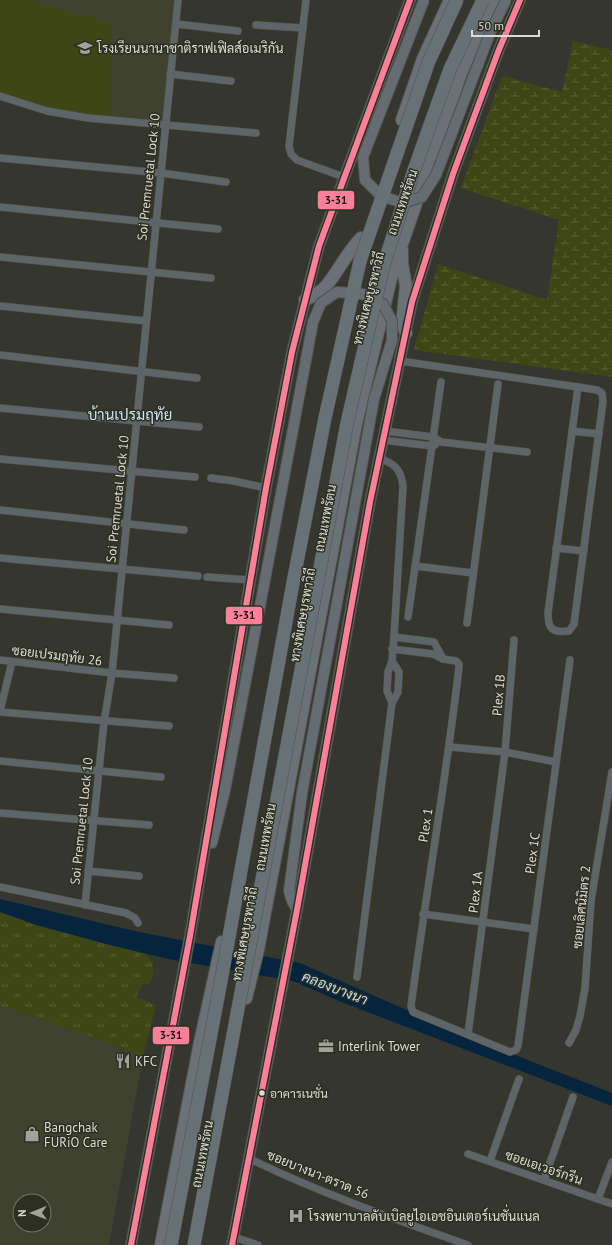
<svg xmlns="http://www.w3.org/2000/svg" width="612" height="1245" viewBox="0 0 612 1245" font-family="'PT Sans',Sarabun,sans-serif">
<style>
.built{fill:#3e422e;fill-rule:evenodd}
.grass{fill:url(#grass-tufts)}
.wetland{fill:url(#wetland-marsh)}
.pitch{fill:#3f4615}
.water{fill:#05253f}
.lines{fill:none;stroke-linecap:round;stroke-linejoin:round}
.minor-casing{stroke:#52534d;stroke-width:8}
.secondary-casing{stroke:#52534d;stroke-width:12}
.trunk-casing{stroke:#52534d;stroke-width:14}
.minor{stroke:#5e6468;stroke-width:7}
.secondary{stroke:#656d73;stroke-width:10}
.trunk{stroke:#6a7278;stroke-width:12}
.secondary-bridge-casing{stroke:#52534d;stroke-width:12;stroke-linecap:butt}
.motorway-bridge-casing{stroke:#52534d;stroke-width:14;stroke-linecap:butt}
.secondary-bridge{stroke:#656d73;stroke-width:10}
.motorway-bridge{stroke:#687176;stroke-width:13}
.bus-1-casing{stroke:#2d3021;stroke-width:9}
.bus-1{stroke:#ff8098;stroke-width:6}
.bus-dot{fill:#dbddd4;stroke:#2d3021;stroke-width:1.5}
.labels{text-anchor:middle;stroke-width:3;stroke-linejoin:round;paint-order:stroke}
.bus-label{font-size:12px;fill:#dbddd4;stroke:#2d3021;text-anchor:start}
.poi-label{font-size:13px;fill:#dbddd4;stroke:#2d3021;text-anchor:start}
.street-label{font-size:13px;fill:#dbddd4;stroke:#2d3021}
.water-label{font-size:14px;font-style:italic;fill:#c1dcf7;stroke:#2d3021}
.quarter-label{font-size:15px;fill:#cce3fa;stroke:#2d3021}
.line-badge{stroke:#2d3021;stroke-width:1.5}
.pale-badge-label{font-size:11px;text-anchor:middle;font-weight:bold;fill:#111}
</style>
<defs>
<pattern id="grass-tufts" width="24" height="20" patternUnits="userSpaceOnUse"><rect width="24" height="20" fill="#3f4615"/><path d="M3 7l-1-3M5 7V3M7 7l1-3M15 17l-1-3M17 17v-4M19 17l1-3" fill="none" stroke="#5a6036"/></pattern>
<pattern id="wetland-marsh" width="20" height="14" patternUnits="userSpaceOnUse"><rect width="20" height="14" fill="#3f4615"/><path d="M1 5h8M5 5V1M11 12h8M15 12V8" fill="none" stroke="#5a6036"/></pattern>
</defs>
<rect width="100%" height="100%" fill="#35362e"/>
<!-- built -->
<g class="built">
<polygon points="0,0 174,0 163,124 107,117"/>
<path d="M0,1006L107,1042L143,1057L109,1245H0ZM20,1201H44V1225H20Z"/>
</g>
<!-- grass -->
<polygon class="grass" points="0,912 110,945 145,953 153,963 153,976 149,984 143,984 136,997 156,1005 143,1057 107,1042 0,1006"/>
<!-- wetland -->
<polygon class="wetland" points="573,41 612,50 612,377 414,350 438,264 547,300 559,220 461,188 502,76 562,92"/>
<!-- pitch -->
<polygon class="pitch" points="0,0 30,0 111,23 111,117 70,115 0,94"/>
<!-- water -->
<polygon class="water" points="0,899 139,932 300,963 461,1034 612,1093 612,1106 339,1001 293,981 168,959 110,945 36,925 0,912"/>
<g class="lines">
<!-- minor casing -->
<g class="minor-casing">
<g id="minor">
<polyline points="306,0 289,146 291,154 297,160 344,177"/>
<polyline points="176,24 238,31"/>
<polyline points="256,25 303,28"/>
<polyline points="170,74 231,81"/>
<polyline points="0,96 47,111 88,118 256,133"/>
<polyline points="0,158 161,173 226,182"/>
<polyline points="0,207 218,229"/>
<polyline points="0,257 211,278"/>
<polyline points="0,306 146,321"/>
<polyline points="0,355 197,378"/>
<path d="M400,361L578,387L597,390L602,393L603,401L574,624L569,631C552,633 548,629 548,613L578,387"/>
<polyline points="0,408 199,427"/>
<polyline points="385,431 433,437 441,442 527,452"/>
<polyline points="572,431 599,434"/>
<polyline points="383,440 432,446 435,445"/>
<path d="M379,458C395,464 401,469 403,486L394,637L392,661L388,672L387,691L392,703"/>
<polyline points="0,459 195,477"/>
<polyline points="211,478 234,481 266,488"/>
<polyline points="0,510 184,530"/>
<polyline points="556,548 584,551"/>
<polyline points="0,558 198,576"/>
<polyline points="415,566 473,573"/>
<polyline points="207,577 251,580"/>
<polyline points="0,609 169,625"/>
<polyline points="408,617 441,382"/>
<polyline points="467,623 498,384"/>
<polyline points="394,637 434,642 443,659"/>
<path d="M392,649L433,654L443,659L456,661L459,664V667C446,780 426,893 411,1006L413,1012L510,1052L516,1050L518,1046L570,660"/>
<polyline points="0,660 112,673 174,678"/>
<polyline points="0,711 12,662"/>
<polyline points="0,712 169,726"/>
<polyline points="450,747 505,752 556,762"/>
<polyline points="0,761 161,777"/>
<polyline points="0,813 149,825"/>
<polyline points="88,871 139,876"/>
<polyline points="0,887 126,913 135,918 138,923"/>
<polyline points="85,905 104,722 112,673 178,0"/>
<polyline points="423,914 534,929"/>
<polyline points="357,977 392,703 398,692 399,672 392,661"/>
<polyline points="468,1034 505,752 514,640"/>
<polyline points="569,1043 576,1030 580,1016 585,988 591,901 612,772"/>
<polyline points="468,1154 612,1204"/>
<path d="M250,1159C320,1193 394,1219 468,1245"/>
<polyline points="490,1161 519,1079"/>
<polyline points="544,1180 573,1097"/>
<polyline points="598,1199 612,1162"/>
<polyline points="234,1237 258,1245"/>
</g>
</g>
<!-- secondary casing -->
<g class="secondary-casing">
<g id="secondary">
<polyline points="212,843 225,790 264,585"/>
<polyline points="297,910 292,901 289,891 302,793 338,597"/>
<polyline points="131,1245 190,936 266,488 292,352 319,246 410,0"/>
<polyline points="232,1245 297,910 370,502 412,302 453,174 498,52 520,0"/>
</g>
</g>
<!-- trunk casing -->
<g class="trunk-casing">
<g id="trunk">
<polyline points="402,120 423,59 450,0"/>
<polyline points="402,250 402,264 406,286 402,324 406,333"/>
<path d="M305,300C313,296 320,293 326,286C339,271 347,252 361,238"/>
<polyline points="246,998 258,950 356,424 393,270 461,73 494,0"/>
<polyline points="161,1245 200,1042 222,942"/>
</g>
</g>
<!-- minor -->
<use href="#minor" class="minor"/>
<!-- secondary -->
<use href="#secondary" class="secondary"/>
<!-- trunk -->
<use href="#trunk" class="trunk"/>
<!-- secondary-bridge casing -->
<g class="secondary-bridge-casing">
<g id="secondary-bridge">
<polyline points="424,0 363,157 365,180 381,196 403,203 422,197 436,175 490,33 506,0"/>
<polyline points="264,585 313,322 321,303 337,292 362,294 383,304 392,321 392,340 374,399 338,597"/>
</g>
</g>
<!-- motorway-bridge casing -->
<g class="motorway-bridge-casing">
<g id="motorway-bridge">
<polyline points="171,1245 221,981 293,583 325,418 360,261 429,61 457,0"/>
<polyline points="194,1245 347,423 383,267 414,170 450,69 483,0"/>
</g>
</g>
<!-- secondary-bridge -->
<use href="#secondary-bridge" class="secondary-bridge"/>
<!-- motorway-bridge -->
<use href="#motorway-bridge" class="motorway-bridge"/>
<!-- bus-1 casing -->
<g class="bus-1-casing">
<g id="bus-1">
<polyline points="131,1245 190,936 266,488 292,352 319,246 410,0"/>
<polyline points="232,1245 297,910 370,502 412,302 453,174 498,52 520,0"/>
</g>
</g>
<!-- bus-1 -->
<use href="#bus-1" class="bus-1"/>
</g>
<!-- icons -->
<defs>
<g id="university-bare" transform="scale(1.2)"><path d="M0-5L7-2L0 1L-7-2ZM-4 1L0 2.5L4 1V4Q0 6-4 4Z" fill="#a1a39a" stroke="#2d3021" stroke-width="2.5" paint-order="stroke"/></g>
<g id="office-bare" transform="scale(1.2)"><path d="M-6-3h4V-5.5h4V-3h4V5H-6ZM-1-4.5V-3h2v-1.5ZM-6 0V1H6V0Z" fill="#a1a39a" stroke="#2d3021" stroke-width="2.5" paint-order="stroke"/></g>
<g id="restaurant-bare" transform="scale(1.2)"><path d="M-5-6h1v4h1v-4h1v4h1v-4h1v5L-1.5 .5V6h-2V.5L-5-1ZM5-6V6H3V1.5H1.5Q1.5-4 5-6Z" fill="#a1a39a" stroke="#2d3021" stroke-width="2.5" paint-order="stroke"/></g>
<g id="shop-bare" transform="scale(1.2)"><path d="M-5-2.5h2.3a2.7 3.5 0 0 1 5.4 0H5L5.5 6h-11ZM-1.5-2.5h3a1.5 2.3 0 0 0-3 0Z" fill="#a1a39a" stroke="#2d3021" stroke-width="2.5" paint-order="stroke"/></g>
<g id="hospital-bare" transform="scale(1.2)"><path d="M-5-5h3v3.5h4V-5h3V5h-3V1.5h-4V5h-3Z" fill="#a1a39a" stroke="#2d3021" stroke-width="2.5" paint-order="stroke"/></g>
</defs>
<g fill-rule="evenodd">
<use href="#university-bare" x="85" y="48"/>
<use href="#office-bare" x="326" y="1046"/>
<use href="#restaurant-bare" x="123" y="1061"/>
<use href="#shop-bare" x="32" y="1134"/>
<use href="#hospital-bare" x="296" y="1216"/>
</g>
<!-- markers -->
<circle class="bus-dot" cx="262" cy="1093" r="3.5"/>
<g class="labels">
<!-- bus labels -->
<g class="bus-label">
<text x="270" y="1098">อาคารเนชั่น</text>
</g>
<!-- poi labels -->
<g class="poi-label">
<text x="97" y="53">โรงเรียนนานาชาติราฟเฟิลส์อเมริกัน</text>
<text x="338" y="1051">Interlink Tower</text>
<text x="135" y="1066">KFC</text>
<text x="44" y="1132">Bangchak<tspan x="44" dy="15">FURiO Care</tspan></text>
<text x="308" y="1221">โรงพยาบาลดับเบิลยูไอเอชอินเตอร์เนชั่นแนล</text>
</g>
<!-- street labels -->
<g class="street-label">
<text transform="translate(148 177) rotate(-84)" y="5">Soi Premruetal Lock 10</text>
<text transform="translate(402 202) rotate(-71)" y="5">ถนนเทพรัตน</text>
<text transform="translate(368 298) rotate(-76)" y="5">ทางพิเศษบูรพาวิถี</text>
<text transform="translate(117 499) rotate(-84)" y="5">Soi Premruetal Lock 10</text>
<text transform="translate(325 518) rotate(-79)" y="5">ถนนเทพรัตน</text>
<text transform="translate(302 615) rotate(-80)" y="5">ทางพิเศษบูรพาวิถี</text>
<text transform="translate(57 655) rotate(7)" y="5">ซอยเปรมฤทัย 26</text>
<text transform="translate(498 695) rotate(-85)" y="5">Plex 1B</text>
<text transform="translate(81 821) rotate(-84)" y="5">Soi Premruetal Lock 10</text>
<text transform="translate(425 825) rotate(-81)" y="5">Plex 1</text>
<text transform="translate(265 837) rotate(-80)" y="5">ถนนเทพรัตน</text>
<text transform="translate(532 853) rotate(-82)" y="5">Plex 1C</text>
<text transform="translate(475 892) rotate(-83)" y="5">Plex 1A</text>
<text transform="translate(581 907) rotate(-84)" y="5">ซอยเลิศนิมิตร 2</text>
<text transform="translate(244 934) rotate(-80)" y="5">ทางพิเศษบูรพาวิถี</text>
<text transform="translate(202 1154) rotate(-79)" y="5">ถนนเทพรัตน</text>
<text transform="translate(544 1167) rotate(19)" y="5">ซอยเอเวอร์กรีน</text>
<text transform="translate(318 1174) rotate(22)" y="5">ซอยบางนา-ตราด 56</text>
</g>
<!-- water labels -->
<g class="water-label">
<text transform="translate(335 988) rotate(21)" y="5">คลองบางนา</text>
</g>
<!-- quarter labels -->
<g class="quarter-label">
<text x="130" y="420">บ้านเปรมฤทัย</text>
</g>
</g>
<g class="line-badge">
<rect x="317" y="190" width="38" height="20" rx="4" fill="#ff8098"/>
<rect x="225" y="606" width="38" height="19" rx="4" fill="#ff8098"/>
<rect x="152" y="1026" width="38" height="19" rx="4" fill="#ff8098"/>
</g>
<g class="pale-badge-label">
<text x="336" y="204">3-31</text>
<text x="244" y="619">3-31</text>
<text x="171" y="1039">3-31</text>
</g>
<!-- north arrow -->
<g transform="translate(32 1213) rotate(269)"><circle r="19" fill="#2d3021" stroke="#737569"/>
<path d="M0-3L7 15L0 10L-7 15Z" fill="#a1a39a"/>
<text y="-6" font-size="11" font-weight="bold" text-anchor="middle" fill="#dbddd4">N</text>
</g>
<!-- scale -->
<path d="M472 30v6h67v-6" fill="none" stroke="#dbddd4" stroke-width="2"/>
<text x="478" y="30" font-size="12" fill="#dbddd4" stroke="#2d3021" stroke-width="3" paint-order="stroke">50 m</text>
</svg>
